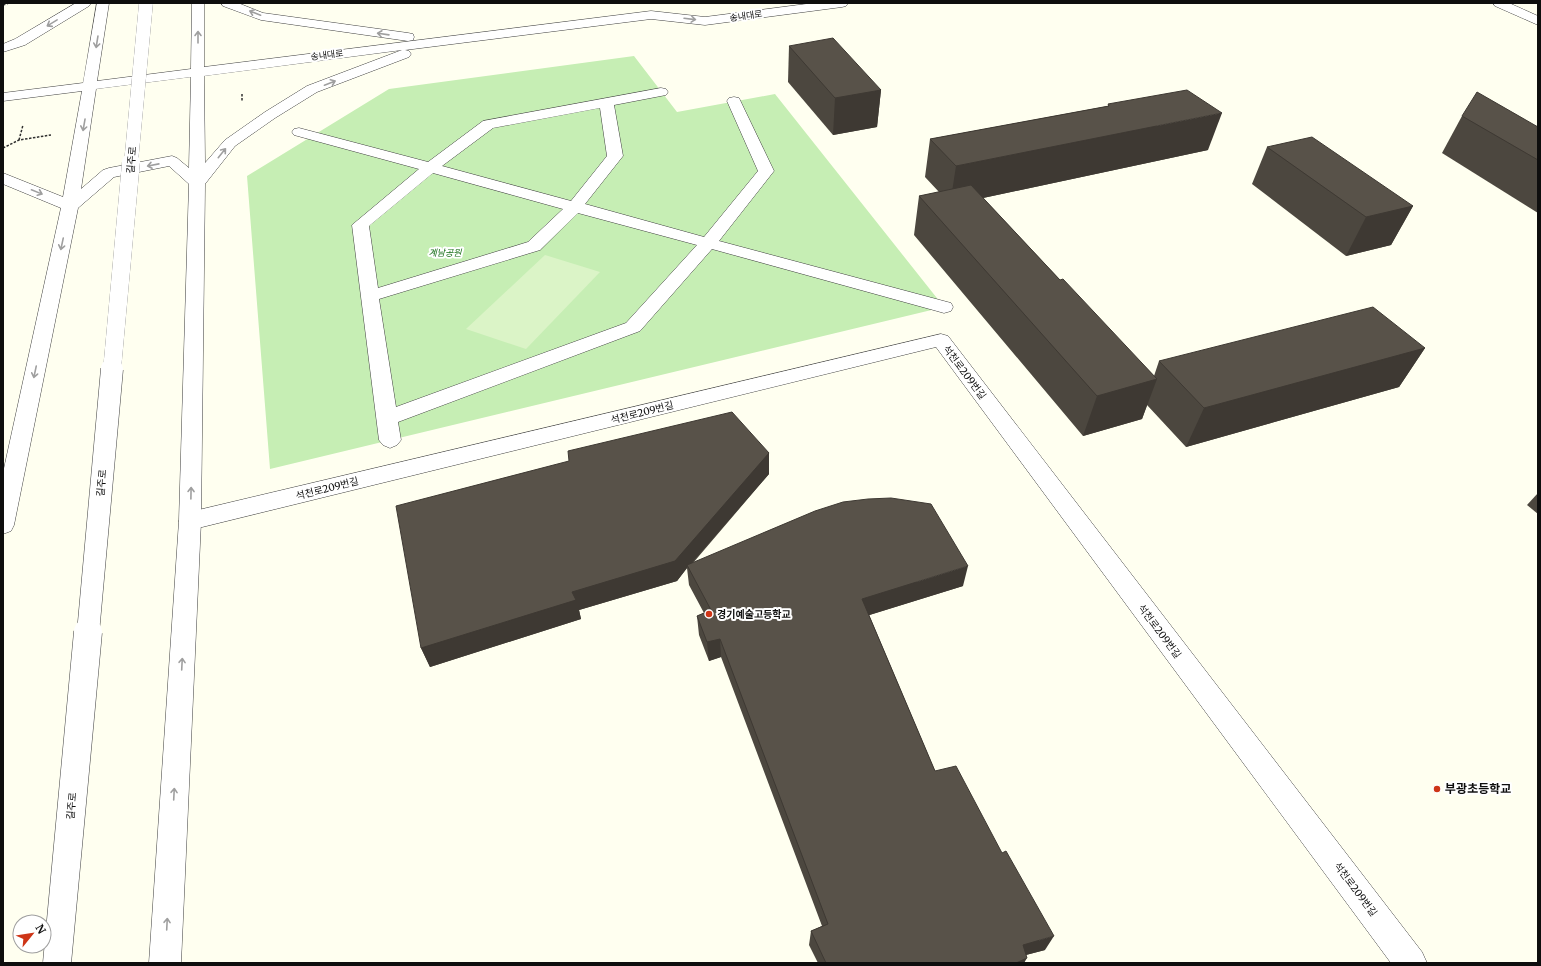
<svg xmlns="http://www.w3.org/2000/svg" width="1541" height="966" viewBox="0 0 1541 966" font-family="Merriweather,'Noto Sans KR',serif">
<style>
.green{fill:#c6eeb4}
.pitch{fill:#dbf4c7}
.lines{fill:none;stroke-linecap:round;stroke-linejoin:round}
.pedestrian-casing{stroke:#414141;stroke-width:1}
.minor-casing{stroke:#414141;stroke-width:1}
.tertiary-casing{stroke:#414141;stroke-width:1}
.path{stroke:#303030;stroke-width:1.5;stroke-dasharray:2.5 1.5;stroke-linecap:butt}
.pedestrian{fill:#fff;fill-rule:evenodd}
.minor{fill:#fff;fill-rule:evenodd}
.tertiary{fill:#fff;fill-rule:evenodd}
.tertiary-bridge-far3-casing{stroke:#414141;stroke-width:14;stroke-linecap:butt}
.tertiary-bridge-far2-casing{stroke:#414141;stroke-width:18;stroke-linecap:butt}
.tertiary-bridge-far1-casing{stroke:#414141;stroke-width:23;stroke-linecap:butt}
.tertiary-bridge-casing{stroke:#414141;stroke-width:29;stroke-linecap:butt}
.tertiary-bridge-far3{stroke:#fff;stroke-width:14}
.tertiary-bridge-far2{stroke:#fff;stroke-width:18}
.tertiary-bridge-far1{stroke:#fff;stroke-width:22}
.tertiary-bridge{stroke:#fff;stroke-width:28}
.wall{fill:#4c473f}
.shaded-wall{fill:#3e3933}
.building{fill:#585249;stroke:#3e3933}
.oneway{stroke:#9f9f9f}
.poi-dot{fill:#ce3517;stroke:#fff;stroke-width:1.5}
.labels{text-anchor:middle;stroke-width:4;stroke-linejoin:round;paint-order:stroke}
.far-street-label{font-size:9px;fill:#0e0e0e;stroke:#fff}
.far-park-label{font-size:9px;font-style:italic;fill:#176e17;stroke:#fff}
.street-label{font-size:10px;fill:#0e0e0e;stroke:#fff}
.poi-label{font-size:10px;font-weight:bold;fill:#0e0e0e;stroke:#fff;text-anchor:start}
.near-poi-label{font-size:12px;font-weight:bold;fill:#0e0e0e;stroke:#fff;text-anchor:start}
</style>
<rect width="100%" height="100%" fill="#fffff0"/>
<!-- green -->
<polygon class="green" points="634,56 677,112 775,94 944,307 270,469 247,176 389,89"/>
<!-- pitch -->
<polygon class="pitch" points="545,255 600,272 526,349 466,329"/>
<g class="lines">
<!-- pedestrian casing -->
<g class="pedestrian-casing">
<path id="pedestrian" d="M661,88L666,89L668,92L666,95L614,105L623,156L585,204L704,237L758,171L727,101L729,98L734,97L739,98L774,171L719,241L951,303L953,307L951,311L944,313L937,311L712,249L640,331L398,422L401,440L397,445L390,448L383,445L379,440L352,225L419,169L294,135L292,132L294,129L299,128L428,162L483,121ZM600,108L607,156L571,201L442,166L493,128ZM433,173L563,209L528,242L378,288L369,226ZM578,213L697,245L626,323L396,407L379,299L540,250Z"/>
</g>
<!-- minor casing -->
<g class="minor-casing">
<g id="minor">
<polygon points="1493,3 1509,3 1538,16 1538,25 1495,6"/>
<polygon points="941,334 948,336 1422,952 1427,963 1391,963 936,347 190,530 182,527 179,521 182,515 190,512"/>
</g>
</g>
<!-- tertiary casing -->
<g class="tertiary-casing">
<g id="tertiary">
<polygon points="76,3 91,3 89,6 25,45 3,52 3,44 15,39"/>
<path d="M97,3H109L97,81L191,69L192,3H204V67L651,11L705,17L814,3H848L846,6L842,7L705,25L651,19L405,50L409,51L411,54L409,57L317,92L275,118L235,146L205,184L201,521L181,963H149L179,521L189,184L169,166L114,177L78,208L14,525L11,531L3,534V473L61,208L3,184V173L63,197L82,91L3,101V93L83,83ZM402,50L307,86L265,112L225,140L205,163L204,76ZM191,77L189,168L177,158L172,156L109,168L103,170L81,189L96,89Z"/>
<polygon points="221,3 238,3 263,13 408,33 413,34 414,37 413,40 408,41 261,20 223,6"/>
</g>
</g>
<!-- path -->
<g class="path">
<polyline points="3,5 9,3"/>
<polyline points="242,94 242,102"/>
<polyline points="19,140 23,125"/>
<polyline points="3,148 19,140 51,135"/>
</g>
<!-- pedestrian -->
<use href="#pedestrian" class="pedestrian"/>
<!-- minor -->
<use href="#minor" class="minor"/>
<!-- tertiary -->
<use href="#tertiary" class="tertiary"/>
<!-- tertiary-bridge-far3 casing -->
<g class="tertiary-bridge-far3-casing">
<polyline id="tertiary-bridge-far3" points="131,163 146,3"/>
</g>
<!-- tertiary-bridge-far2 casing -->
<g class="tertiary-bridge-far2-casing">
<polyline id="tertiary-bridge-far2" points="112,370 131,162"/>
</g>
<!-- tertiary-bridge-far1 casing -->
<g class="tertiary-bridge-far1-casing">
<polyline id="tertiary-bridge-far1" points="88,633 112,369"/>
</g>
<!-- tertiary-bridge casing -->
<g class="tertiary-bridge-casing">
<polyline id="tertiary-bridge" points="57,963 88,632"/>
</g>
<!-- tertiary-bridge-far3 -->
<use href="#tertiary-bridge-far3" class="tertiary-bridge-far3"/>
<!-- tertiary-bridge-far2 -->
<use href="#tertiary-bridge-far2" class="tertiary-bridge-far2"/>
<!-- tertiary-bridge-far1 -->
<use href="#tertiary-bridge-far1" class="tertiary-bridge-far1"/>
<!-- tertiary-bridge -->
<use href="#tertiary-bridge" class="tertiary-bridge"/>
</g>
<!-- wall -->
<g class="wall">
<polygon points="789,46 881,90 877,127 833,135 788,82"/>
<polygon points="1108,104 1208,150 983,198 1060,280 1154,376 1159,361 1425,348 1399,387 1186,447 1147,405 1142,419 1083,436 914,235 919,196 939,192 925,177 930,139 1108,106"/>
<polygon points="1462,116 1538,127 1538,213 1442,153"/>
<polygon points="1267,147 1413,206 1391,245 1346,256 1252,184"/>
<polygon points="769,453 769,474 693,563 963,586 869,615 935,771 1045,950 1026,955 1024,963 818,963 809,945 811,931 822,926 721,657 709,661 699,635 697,616 704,613 689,585 687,568 677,581 579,610 581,619 430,667 421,648"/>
<polygon points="1538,493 1538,514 1527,505"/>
</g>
<!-- shaded-wall -->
<g class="shaded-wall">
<polygon points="881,90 877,127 833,135 835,98"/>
<polygon points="1222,113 1208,150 950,205 956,166"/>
<polygon points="1413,206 1391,245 1346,256 1366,217"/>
<polygon points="1425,348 1399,387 1186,447 1204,408"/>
<polygon points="1157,379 1142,419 1083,436 1097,396"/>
<polygon points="769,453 769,474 688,567 687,565 687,568 677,581 579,610 581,619 430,667 421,648 572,592"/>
<polygon points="968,566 963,586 860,618 862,599"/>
<polygon points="720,639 721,657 709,661 707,642"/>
<polygon points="1054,936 1045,950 1014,958 1023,945"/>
<polygon points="1027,958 1024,963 1016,963"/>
</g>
<!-- building -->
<g class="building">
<polygon points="833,38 881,90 835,98 789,46"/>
<polygon points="1187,90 1222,113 956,166 930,139 1109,106 1108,104"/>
<polygon points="1477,92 1538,127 1538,160 1462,116"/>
<polygon points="1312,137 1413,206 1366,217 1267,147"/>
<polygon points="971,185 1060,280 1063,279 1157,379 1097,396 919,196"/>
<polygon points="1373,307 1425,348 1204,408 1159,361"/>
<polygon points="732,412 769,453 675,561 572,592 576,600 421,648 396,506 569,461 568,451"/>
<polygon points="891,498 931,504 968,566 862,599 935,771 956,766 1002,853 1006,851 1054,936 1023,945 1027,958 1016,963 826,963 811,931 828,924 720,639 707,642 697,616 711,610 687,565 815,511 843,502 868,499"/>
</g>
<!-- one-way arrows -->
<defs><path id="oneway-shaft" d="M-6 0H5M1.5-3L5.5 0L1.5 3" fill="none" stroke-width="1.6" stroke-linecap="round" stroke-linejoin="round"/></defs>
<g class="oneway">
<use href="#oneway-shaft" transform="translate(255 13) rotate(-159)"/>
<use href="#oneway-shaft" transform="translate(690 19) rotate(7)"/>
<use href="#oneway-shaft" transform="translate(52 23) rotate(149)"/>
<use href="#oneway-shaft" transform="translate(383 34) rotate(-172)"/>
<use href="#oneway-shaft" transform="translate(198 37) rotate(-90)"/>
<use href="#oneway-shaft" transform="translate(97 42) rotate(99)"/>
<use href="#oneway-shaft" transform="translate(330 83) rotate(-21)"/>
<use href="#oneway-shaft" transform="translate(84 125) rotate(100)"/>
<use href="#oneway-shaft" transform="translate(222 153) rotate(-51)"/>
<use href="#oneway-shaft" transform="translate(153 165) rotate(169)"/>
<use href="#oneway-shaft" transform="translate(37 192) rotate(22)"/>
<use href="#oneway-shaft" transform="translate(62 244) rotate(102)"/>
<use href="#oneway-shaft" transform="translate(35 372) rotate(102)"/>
<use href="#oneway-shaft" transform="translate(191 493) rotate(-89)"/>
<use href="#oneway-shaft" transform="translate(182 664) rotate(-87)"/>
<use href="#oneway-shaft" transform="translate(174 794) rotate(-87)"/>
<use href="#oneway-shaft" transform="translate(167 924) rotate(-87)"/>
</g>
<!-- markers -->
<g class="poi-dot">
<circle cx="709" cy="614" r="4"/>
<circle cx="1437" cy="789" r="4"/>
</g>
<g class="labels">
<!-- far-street labels -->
<g class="far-street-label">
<text transform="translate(746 16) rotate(-8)" y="3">송내대로</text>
<text transform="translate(327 55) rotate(-7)" y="3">송내대로</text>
</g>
<!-- far-park labels -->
<g class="far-park-label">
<text x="445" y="256">계남공원</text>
</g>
<!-- street labels -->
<g class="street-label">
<text transform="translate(131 160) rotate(-85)" y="4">길주로</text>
<text transform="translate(965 372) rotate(53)" y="4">석천로209번길</text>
<text transform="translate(642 412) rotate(-14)" y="4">석천로209번길</text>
<text transform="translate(101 483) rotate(-85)" y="4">길주로</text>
<text transform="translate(327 488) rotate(-14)" y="4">석천로209번길</text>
<text transform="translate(1160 631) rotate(53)" y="4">석천로209번길</text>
<text transform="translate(71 806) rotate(-85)" y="4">길주로</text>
<text transform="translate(1356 889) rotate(53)" y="4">석천로209번길</text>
</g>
<!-- poi labels -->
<g class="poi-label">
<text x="717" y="618">경기예술고등학교</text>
</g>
<!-- near-poi labels -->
<g class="near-poi-label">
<text x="1445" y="793">부광초등학교</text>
</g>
</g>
<!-- border -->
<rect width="1541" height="966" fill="none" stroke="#0e0e0e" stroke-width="8"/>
<!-- north arrow -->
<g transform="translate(32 934) rotate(60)"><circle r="19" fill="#ffffff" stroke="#9f9f9f"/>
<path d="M0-3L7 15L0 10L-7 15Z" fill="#ce3517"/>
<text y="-6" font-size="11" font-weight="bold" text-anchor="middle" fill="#0e0e0e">N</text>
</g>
</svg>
